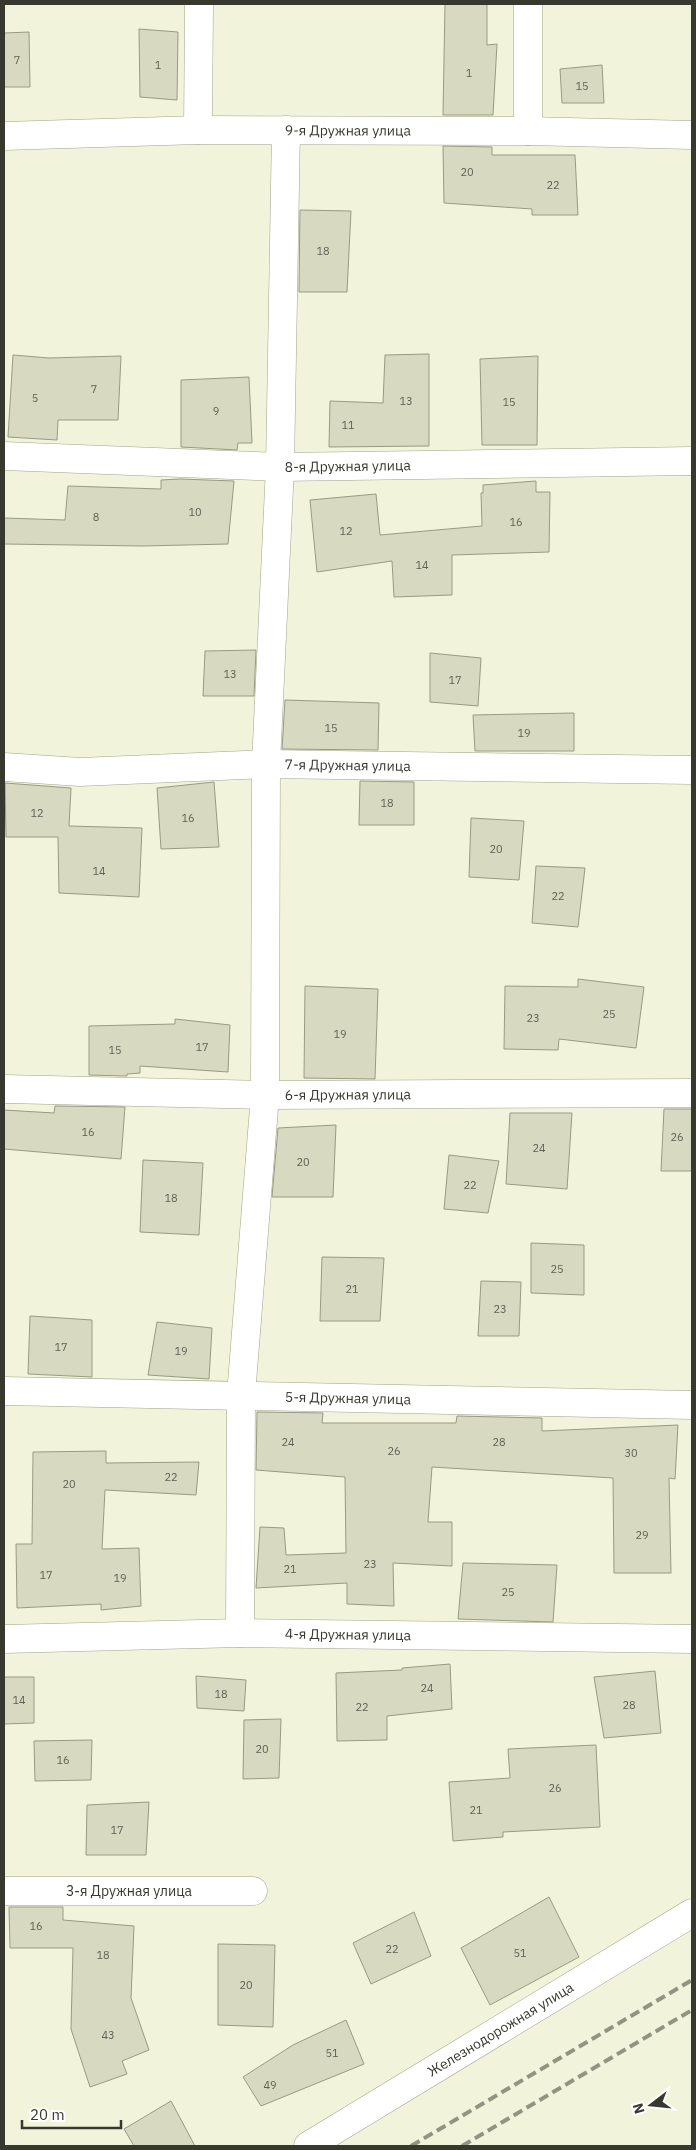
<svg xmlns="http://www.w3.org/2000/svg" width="696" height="2150" viewBox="0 0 696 2150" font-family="'IBM Plex Sans',sans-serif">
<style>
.building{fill:#d7dac1;stroke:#989b83}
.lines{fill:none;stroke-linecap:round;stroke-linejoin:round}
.minor-casing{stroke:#a1a48c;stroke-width:29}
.tertiary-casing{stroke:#a1a48c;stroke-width:29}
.minor{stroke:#fff;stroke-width:28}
.tertiary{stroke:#fff;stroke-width:28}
.rail{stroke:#929482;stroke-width:4;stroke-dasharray:10 5;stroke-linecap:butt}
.labels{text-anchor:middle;stroke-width:4.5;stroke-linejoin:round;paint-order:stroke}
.number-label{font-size:11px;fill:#5f6053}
.street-label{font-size:14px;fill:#37382e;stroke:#fff}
</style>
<rect width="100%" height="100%" fill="#f1f4da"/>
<!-- building -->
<g class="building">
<polygon points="445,4 487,4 487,45 497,44 493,115 443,115"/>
<polygon points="139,29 178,32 177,100 140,97"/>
<polygon points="29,32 30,87 4,87 4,33"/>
<polygon points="602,65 604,103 562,103 560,69"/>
<polygon points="443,146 492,147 492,155 575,155 578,215 532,215 532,209 444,203"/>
<polygon points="300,210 351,211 347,292 299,292"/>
<polygon points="429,354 429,446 329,447 330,401 383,403 385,355"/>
<polygon points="13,355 49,358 121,356 118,420 58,420 57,440 8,437"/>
<polygon points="538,356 537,445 482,445 480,359"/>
<polygon points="249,377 252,443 238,443 237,450 181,447 181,380"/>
<polygon points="180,479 234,481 228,544 143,546 4,544 4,518 65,520 68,486 161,489 161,480"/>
<polygon points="536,481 536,492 550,492 549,552 452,555 452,595 394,597 392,561 317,572 310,500 376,494 380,535 482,526 481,493 483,493 483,485"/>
<polygon points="256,650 254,696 203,696 205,651"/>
<polygon points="430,653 481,658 478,706 430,702"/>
<polygon points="285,700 379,703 378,750 282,749"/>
<polygon points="574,713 574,751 475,751 473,715"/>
<polygon points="360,781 414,782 414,825 359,825"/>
<polygon points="214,782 219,847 161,849 157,788"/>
<polygon points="5,783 71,788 69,826 142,828 139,897 59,893 58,837 6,837"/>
<polygon points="471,818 524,821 519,880 469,877"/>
<polygon points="536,866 585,868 578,927 532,923"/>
<polygon points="578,979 644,987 636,1048 559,1039 558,1050 504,1049 505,986 578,987"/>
<polygon points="305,986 378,989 375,1079 304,1078"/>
<polygon points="175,1019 230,1025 228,1072 140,1066 140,1073 127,1074 127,1076 89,1075 89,1026 175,1024"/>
<polygon points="55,1106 125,1107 121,1159 4,1149 4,1110 54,1113"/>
<polygon points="664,1109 692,1109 692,1171 661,1171"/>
<polygon points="510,1113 572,1113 567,1189 506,1184"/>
<polygon points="336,1125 333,1197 272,1197 278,1128"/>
<polygon points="449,1155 499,1161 488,1213 444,1209"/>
<polygon points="143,1160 203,1163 199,1235 140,1232"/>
<polygon points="531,1243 584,1245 584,1295 531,1293"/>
<polygon points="322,1257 384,1258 380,1321 320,1321"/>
<polygon points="481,1281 521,1282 519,1336 478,1336"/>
<polygon points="30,1316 92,1320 92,1377 28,1374"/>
<polygon points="157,1322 212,1328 209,1379 148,1375"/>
<polygon points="257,1412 323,1413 322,1423 456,1423 457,1416 542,1418 542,1431 678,1425 675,1479 669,1478 671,1573 614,1573 613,1478 432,1467 428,1522 452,1522 452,1566 393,1563 394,1606 347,1604 347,1583 256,1588 260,1527 284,1528 286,1555 346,1553 345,1477 256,1470"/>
<polygon points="106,1451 106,1463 199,1462 196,1495 105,1490 102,1549 139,1548 141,1606 101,1610 101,1604 17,1608 16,1544 32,1544 33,1452"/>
<polygon points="463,1563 557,1565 553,1622 458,1619"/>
<polygon points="450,1664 452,1709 387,1716 387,1740 337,1741 336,1673 402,1670 402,1668"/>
<polygon points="655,1671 661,1733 604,1738 594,1677"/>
<polygon points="196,1676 246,1680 244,1711 197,1708"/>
<polygon points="4,1677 34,1677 34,1723 4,1724"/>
<polygon points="281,1719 279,1778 243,1779 244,1720"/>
<polygon points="92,1740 91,1780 35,1781 34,1741"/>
<polygon points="596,1745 600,1827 503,1832 503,1837 453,1841 449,1782 510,1778 508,1749"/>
<polygon points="149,1802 146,1855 86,1855 87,1805"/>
<polygon points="549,1897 579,1957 490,2005 461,1948"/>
<polygon points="9,1907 63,1907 63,1920 134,1926 131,1998 149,2050 122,2061 127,2074 90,2087 71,2029 73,1948 10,1948"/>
<polygon points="414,1912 431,1956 371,1984 353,1943"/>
<polygon points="218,1944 275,1945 273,2027 218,2025"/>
<polygon points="346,2020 364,2064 261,2106 243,2077 293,2045"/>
<polygon points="171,2101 195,2146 134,2146 124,2129"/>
</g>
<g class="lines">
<!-- minor casing -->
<g class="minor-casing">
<g id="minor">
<polyline points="198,130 199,4"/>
<polyline points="528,131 528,4"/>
<path id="s1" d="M4,136L198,130L528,131L692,135"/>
<path id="s2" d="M4,456L280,467L692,461"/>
<path id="s3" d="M4,767L80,772L266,764L692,770"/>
<path id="s4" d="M4,1089L265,1095L692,1093"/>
<path id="s5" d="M4,1391L692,1405"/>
<polyline points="240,1633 241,1395 265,1095 266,764 280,467 286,130"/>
<path id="s6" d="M4,1639L240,1633L692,1639"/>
<path id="s7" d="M4,1891H253"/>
</g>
</g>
<!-- tertiary casing -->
<g class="tertiary-casing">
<g id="tertiary">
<path id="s8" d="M308,2146L692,1913"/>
</g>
</g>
<!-- minor -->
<use href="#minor" class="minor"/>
<!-- tertiary -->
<use href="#tertiary" class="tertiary"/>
<!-- rail -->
<g class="rail">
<polyline points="411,2146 692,1980"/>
<polyline points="462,2146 692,2010"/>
</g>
</g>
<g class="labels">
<!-- number labels -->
<g class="number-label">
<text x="17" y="64">7</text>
<text x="158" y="69">1</text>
<text x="469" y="77">1</text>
<text x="582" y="90">15</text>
<text x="467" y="176">20</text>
<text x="553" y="189">22</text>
<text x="323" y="255">18</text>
<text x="94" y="393">7</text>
<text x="35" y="402">5</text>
<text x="406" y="405">13</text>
<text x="509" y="406">15</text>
<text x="216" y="415">9</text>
<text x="348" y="429">11</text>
<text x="195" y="516">10</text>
<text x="96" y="521">8</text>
<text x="516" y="526">16</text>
<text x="346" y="535">12</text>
<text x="422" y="569">14</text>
<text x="230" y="678">13</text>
<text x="455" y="684">17</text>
<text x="331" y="732">15</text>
<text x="524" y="737">19</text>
<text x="387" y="807">18</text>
<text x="37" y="817">12</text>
<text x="188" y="822">16</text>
<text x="496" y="853">20</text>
<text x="99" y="875">14</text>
<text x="558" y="900">22</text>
<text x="609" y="1018">25</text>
<text x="533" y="1022">23</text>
<text x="340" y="1038">19</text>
<text x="202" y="1051">17</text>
<text x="115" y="1054">15</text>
<text x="88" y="1136">16</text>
<text x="677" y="1141">26</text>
<text x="539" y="1152">24</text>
<text x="303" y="1166">20</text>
<text x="470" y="1189">22</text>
<text x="171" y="1202">18</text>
<text x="557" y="1273">25</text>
<text x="352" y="1293">21</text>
<text x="500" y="1313">23</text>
<text x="61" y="1351">17</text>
<text x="181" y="1355">19</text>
<text x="288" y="1446">24</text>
<text x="499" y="1446">28</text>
<text x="394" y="1455">26</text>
<text x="631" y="1457">30</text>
<text x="171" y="1481">22</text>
<text x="69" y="1488">20</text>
<text x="642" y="1539">29</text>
<text x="370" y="1568">23</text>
<text x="290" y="1573">21</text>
<text x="46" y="1579">17</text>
<text x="120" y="1582">19</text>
<text x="508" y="1596">25</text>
<text x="427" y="1692">24</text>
<text x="221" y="1698">18</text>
<text x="19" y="1704">14</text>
<text x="629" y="1709">28</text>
<text x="362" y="1711">22</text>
<text x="262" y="1753">20</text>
<text x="63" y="1764">16</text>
<text x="555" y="1792">26</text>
<text x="476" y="1814">21</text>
<text x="117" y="1834">17</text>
<text x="36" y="1930">16</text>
<text x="392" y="1953">22</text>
<text x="520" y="1957">51</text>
<text x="103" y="1959">18</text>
<text x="246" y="1989">20</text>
<text x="108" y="2039">43</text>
<text x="332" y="2057">51</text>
<text x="270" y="2089">49</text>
</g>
<!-- street labels -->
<g class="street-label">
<text dy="5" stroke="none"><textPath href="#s1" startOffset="344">9-я Дружная улица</textPath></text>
<text dy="5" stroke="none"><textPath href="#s2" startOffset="344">8-я Дружная улица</textPath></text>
<text dy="5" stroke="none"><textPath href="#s3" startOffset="344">7-я Дружная улица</textPath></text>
<text dy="5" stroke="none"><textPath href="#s4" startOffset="344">6-я Дружная улица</textPath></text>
<text dy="5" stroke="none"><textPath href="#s5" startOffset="344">5-я Дружная улица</textPath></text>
<text dy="5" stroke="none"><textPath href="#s6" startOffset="344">4-я Дружная улица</textPath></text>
<text dy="5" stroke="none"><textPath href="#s7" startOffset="125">3-я Дружная улица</textPath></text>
<text dy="5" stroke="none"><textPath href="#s8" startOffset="225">Железнодорожная улица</textPath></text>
</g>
</g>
<!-- border -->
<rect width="696" height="2150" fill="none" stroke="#37382e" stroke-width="10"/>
<!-- north arrow -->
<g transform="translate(651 2105) rotate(254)" stroke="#ffffff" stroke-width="4" paint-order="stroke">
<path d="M0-4L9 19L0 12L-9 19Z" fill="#37382e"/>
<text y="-8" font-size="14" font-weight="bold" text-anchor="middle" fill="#37382e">N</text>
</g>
<!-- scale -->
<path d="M22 2120v8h99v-8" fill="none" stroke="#37382e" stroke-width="2.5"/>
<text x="30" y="2120" font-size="15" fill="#37382e" stroke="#ffffff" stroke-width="4" paint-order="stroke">20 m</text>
</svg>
